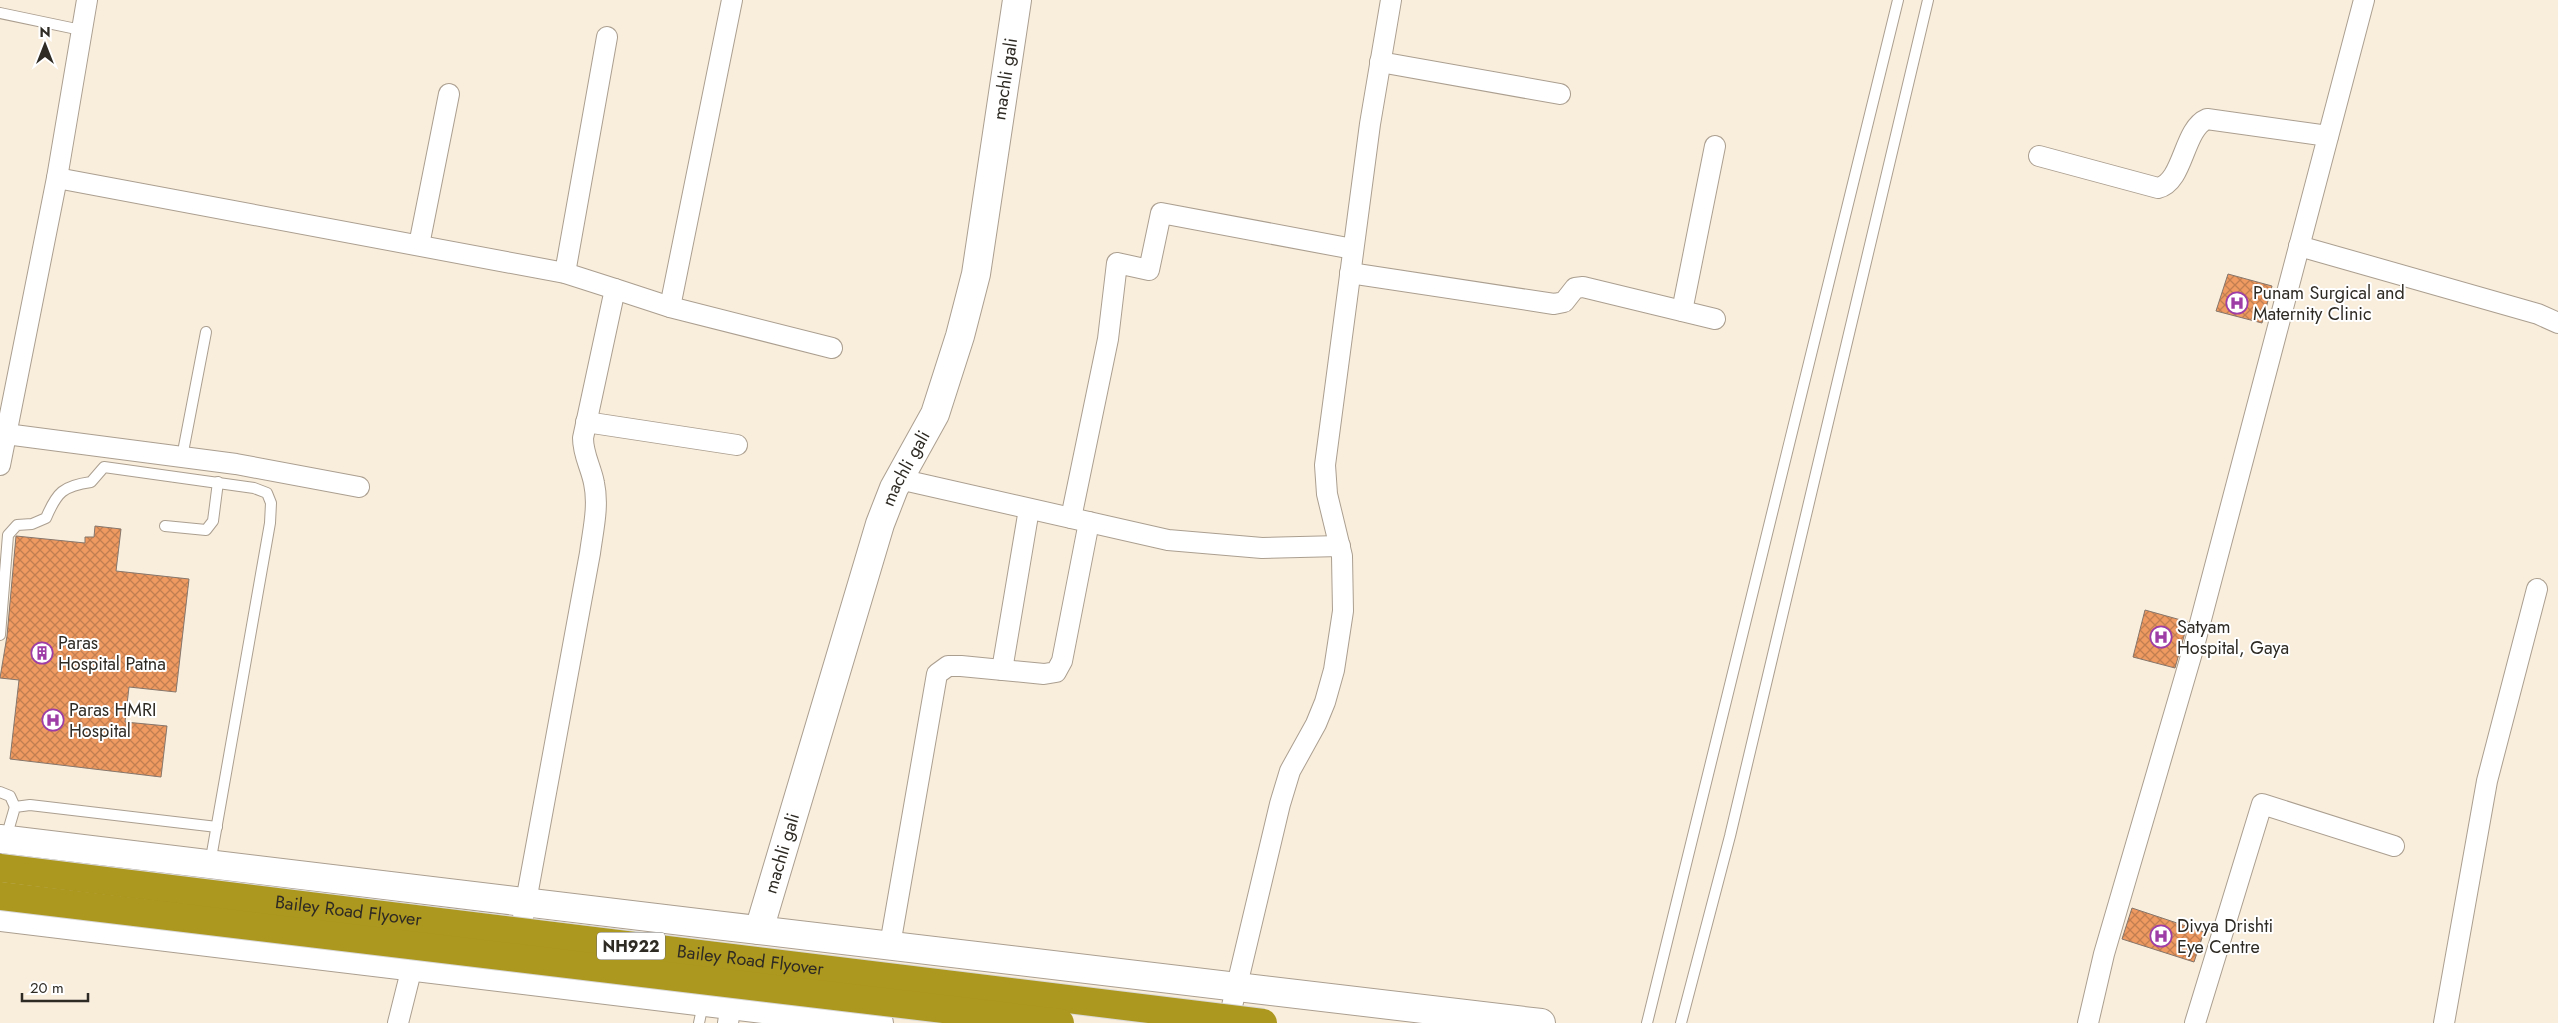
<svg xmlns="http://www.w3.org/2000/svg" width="2558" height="1023" viewBox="0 0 2558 1023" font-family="Jost,sans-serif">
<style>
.building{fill:url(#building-cross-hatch);stroke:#86766b}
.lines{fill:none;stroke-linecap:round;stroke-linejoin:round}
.lane-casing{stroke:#ab9f90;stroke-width:12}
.street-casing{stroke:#ab9f90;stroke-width:22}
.secondary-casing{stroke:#ab9f90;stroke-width:30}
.lane{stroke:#fff;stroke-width:10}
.street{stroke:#fff;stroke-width:20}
.secondary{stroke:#fff;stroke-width:28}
.highway-bridge-casing{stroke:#d9d9d8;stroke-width:30;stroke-linecap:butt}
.highway-bridge{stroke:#ac971f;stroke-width:28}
.labels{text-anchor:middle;stroke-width:4;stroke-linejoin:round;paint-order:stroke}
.shield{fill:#fff;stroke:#6d6a66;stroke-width:1}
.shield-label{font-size:16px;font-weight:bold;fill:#2e2a24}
.street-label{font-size:18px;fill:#2e2a24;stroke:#fff}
.poi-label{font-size:18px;fill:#2e2a24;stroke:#fff;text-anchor:start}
</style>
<defs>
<pattern id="building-cross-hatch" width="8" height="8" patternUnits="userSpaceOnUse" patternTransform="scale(1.25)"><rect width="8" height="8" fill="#ee9a61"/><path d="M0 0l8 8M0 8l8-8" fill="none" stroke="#c17e50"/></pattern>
</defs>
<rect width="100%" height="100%" fill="#f9eddc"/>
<!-- building -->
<g class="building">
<polygon points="2228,274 2272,286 2262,323 2216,311"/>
<polygon points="95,526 121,529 116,571 189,579 176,692 129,687 125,722 167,726 161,777 10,759 19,680 0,678 7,636 16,536 85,543 85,537 94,537"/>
<polygon points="2145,610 2188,622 2175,668 2133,657"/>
<polygon points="2132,908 2204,932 2194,962 2122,939"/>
</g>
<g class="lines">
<!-- lane casing -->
<g class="lane-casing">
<g id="lane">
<polyline points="0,13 81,30"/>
<polyline points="182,457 206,332"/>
<polyline points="165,526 206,530 213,521 218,482"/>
<path d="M0,635L8,535L17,525L32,524L46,518C57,492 63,486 91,482L104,467L254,488L267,493L271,503L270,523L210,864"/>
<polyline points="0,792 10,796 15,807"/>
<polyline points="6,838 15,807 30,805 217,827"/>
<polyline points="699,1023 703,1004"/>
<polyline points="1647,1023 1898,0"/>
<polyline points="1681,1023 1730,836 1928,0"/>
</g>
</g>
<!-- street casing -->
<g class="street-casing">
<g id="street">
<polyline points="1380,62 1560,94"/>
<path d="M2039,156L2158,188C2184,182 2183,129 2207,119L2328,136"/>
<path d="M57,178L565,273L615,289L583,438C583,455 591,467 594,483C599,506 593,530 590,553L518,945"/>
<polyline points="419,245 449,94"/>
<polyline points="2299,246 2538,314 2558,323"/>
<polyline points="565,273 607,37"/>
<polyline points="1350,273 1554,304 1564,302 1575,288 1583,287 1715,319"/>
<polyline points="615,289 670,307 832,348"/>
<polyline points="670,307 732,0"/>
<polyline points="1682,311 1715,146"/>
<polyline points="586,422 737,445"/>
<polyline points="6,434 236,464 359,487"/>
<polyline points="0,465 57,178 87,0"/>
<polyline points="899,479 1168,540 1262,548 1340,546"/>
<polyline points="1071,518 1108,339 1117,263 1149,270 1161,213 1353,249"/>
<polyline points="1002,670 1029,509"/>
<polyline points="890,945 937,674 948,666 961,666 1044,674 1056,672 1062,661 1089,522"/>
<polyline points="398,1023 412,967"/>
<polyline points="728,1023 731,1004"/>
<polyline points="1228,1023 1280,804 1290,771 1316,724 1325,702 1334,670 1343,611 1342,556 1327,494 1325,465 1370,124 1391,0"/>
<polyline points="2088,1023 2104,954 2194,646 2364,0"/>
<polyline points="2195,1023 2262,804 2394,846"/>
<polyline points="2444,1023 2487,781 2537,589"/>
</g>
</g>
<!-- secondary casing -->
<g class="secondary-casing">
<g id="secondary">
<path d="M0,839C513,904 1028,959 1541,1023"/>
<polyline points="0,917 879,1023"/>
<path id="s1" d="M759,930L880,524L894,488L935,414L960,336L976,274L1017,0"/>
</g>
</g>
<!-- lane -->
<use href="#lane" class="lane"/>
<!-- street -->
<use href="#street" class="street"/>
<!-- secondary -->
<use href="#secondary" class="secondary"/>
<!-- highway-bridge casing -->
<g class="highway-bridge-casing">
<g id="highway-bridge">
<path id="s2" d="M0,868L1263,1023"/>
<polyline points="0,896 1060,1023"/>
</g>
</g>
<!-- highway-bridge -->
<use href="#highway-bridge" class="highway-bridge"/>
</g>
<!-- icons -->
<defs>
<g id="hospital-ring" transform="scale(1.125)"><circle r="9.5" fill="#fff" stroke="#9d3da5" stroke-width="1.5"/><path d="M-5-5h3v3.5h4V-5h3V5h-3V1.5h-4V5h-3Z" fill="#9d3da5"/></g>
<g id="building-ring" transform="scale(1.125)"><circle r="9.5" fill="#fff" stroke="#9d3da5" stroke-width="1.5"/><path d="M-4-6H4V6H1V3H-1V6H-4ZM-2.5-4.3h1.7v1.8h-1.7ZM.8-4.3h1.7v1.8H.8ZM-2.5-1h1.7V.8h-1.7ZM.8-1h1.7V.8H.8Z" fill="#9d3da5"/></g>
</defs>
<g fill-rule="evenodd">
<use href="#hospital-ring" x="2237" y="303"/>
<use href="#hospital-ring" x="2161" y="637"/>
<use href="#building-ring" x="42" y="653"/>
<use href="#hospital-ring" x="53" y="720"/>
<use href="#hospital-ring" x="2161" y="936"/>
</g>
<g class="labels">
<!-- shield labels -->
<rect class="shield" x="597" y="932.5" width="68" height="27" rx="4"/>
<g class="shield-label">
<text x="631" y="952">NH922</text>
</g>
<!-- street labels -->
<g class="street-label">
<text dy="6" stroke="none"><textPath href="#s1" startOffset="890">machli gali</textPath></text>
<text dy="6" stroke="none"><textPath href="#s1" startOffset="485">machli gali</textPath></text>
<text dy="6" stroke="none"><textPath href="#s1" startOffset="80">machli gali</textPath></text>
<text dy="6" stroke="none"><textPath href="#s2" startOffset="351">Bailey Road Flyover</textPath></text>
<text dy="6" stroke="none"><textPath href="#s2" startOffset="756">Bailey Road Flyover</textPath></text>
</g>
<!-- poi labels -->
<g class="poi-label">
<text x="2253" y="299">Punam Surgical and<tspan x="2253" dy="21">Maternity Clinic</tspan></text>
<text x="2177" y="633">Satyam<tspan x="2177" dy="21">Hospital, Gaya</tspan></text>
<text x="58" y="649">Paras<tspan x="58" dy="21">Hospital Patna</tspan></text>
<text x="69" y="716">Paras HMRI<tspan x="69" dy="21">Hospital</tspan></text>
<text x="2177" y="932">Divya Drishti<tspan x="2177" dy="21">Eye Centre</tspan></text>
</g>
</g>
<!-- north arrow -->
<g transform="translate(45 45)" stroke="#ffffff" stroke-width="4" paint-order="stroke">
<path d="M0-4L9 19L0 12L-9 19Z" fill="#2e2a24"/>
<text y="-8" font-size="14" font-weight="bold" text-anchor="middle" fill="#2e2a24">N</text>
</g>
<!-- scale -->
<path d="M22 993v8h66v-8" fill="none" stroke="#2e2a24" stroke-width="2.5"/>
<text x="30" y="993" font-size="15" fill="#2e2a24" stroke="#ffffff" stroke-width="4" paint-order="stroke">20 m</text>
</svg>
